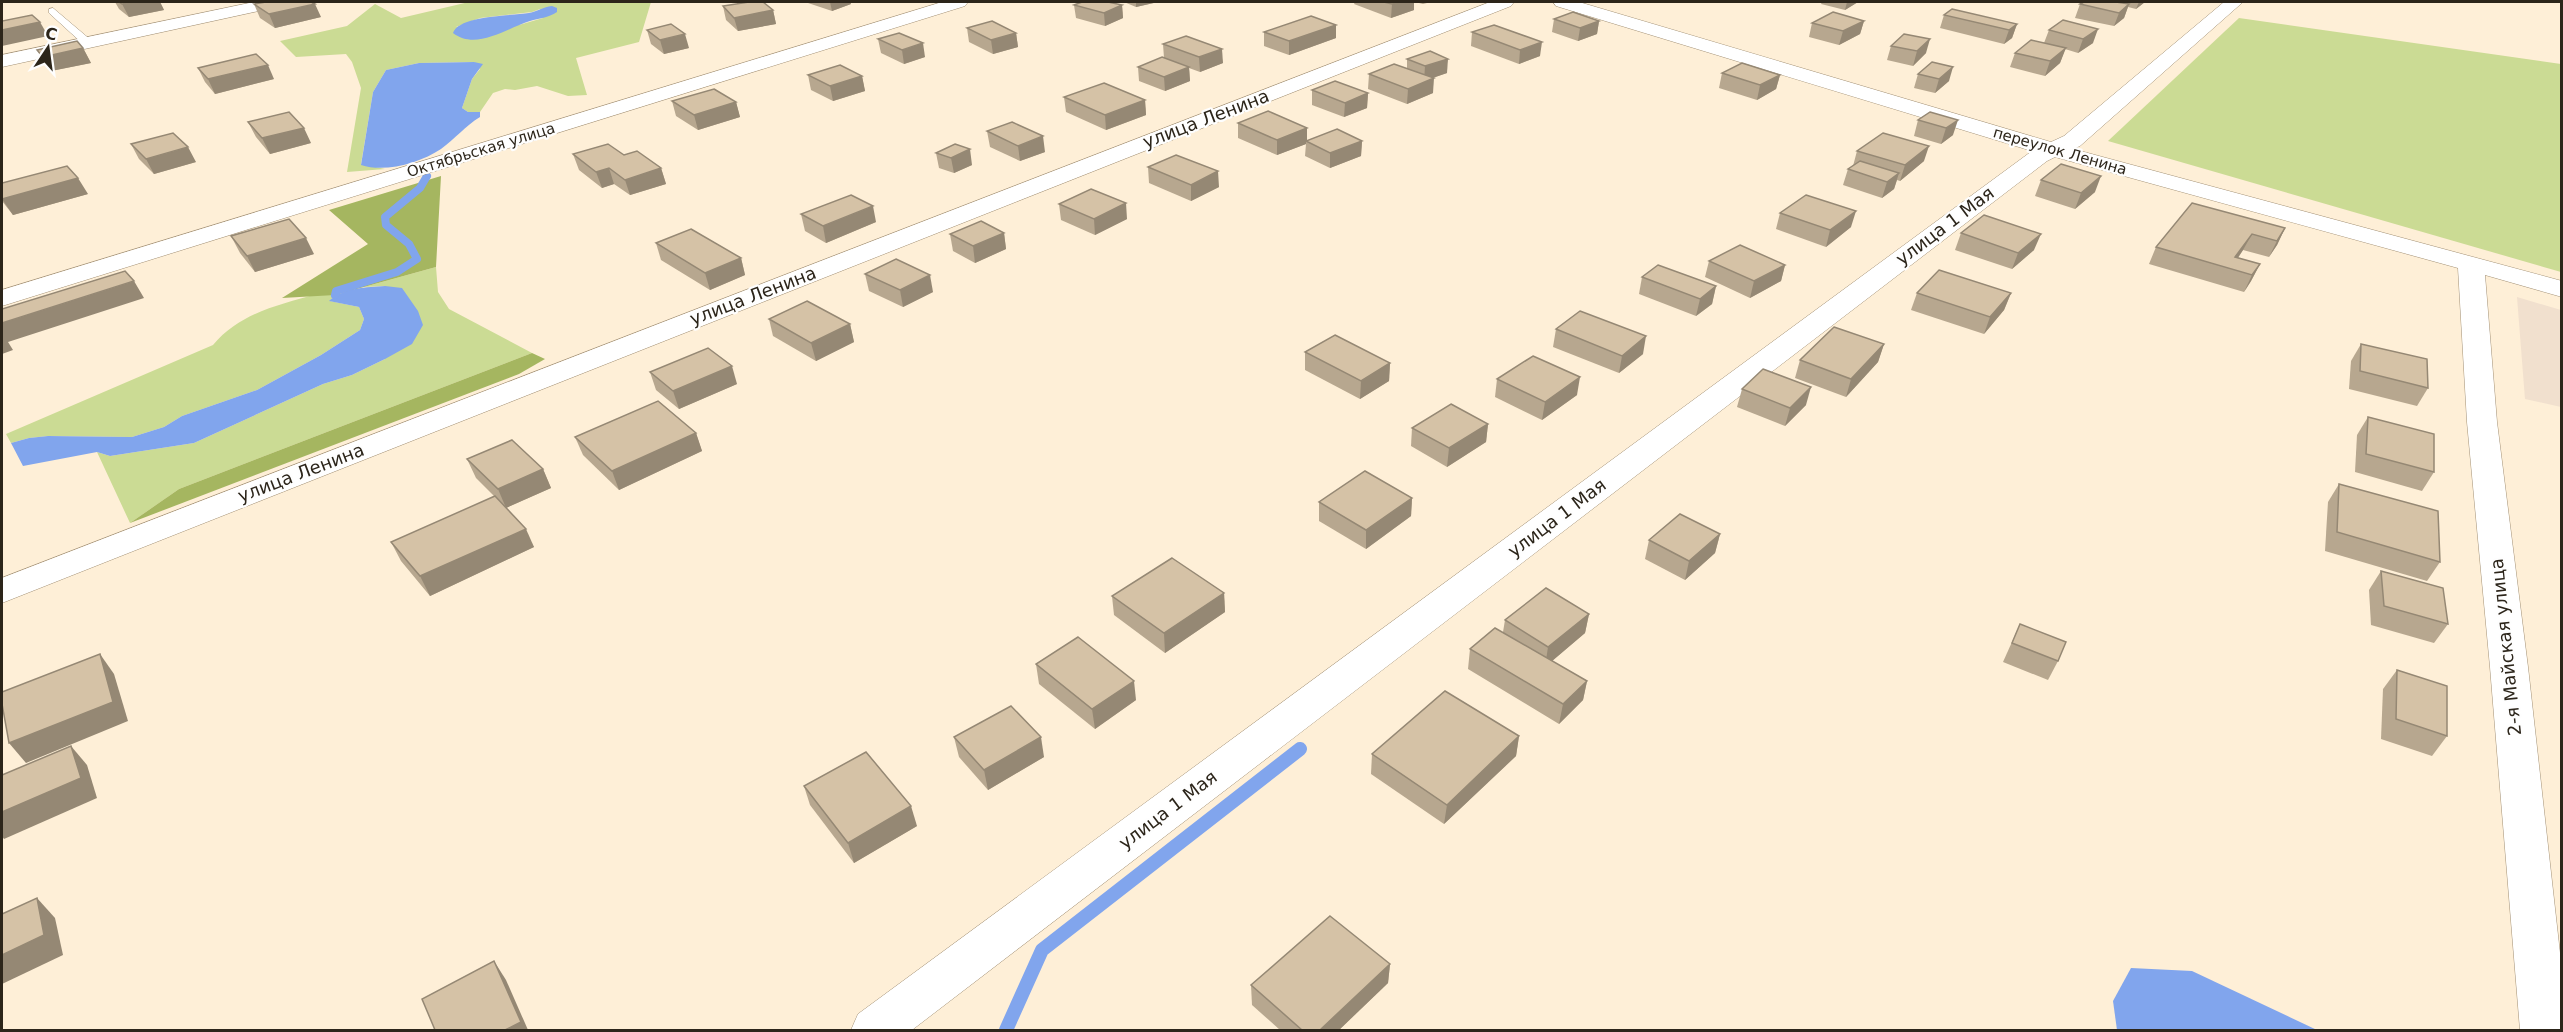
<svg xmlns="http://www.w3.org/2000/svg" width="2563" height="1032" viewBox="0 0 2563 1032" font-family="'DejaVu Sans',sans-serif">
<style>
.education{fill:#f1e0ce}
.green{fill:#cbdb94;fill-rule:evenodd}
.forest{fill:#a5b660}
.water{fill:#81a5ed}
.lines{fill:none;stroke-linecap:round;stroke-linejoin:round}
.stream-far1{stroke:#81a5ed;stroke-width:8}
.stream{stroke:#81a5ed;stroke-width:14}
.service-casing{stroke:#a39176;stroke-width:1}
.minor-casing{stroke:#a39176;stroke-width:1}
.service{fill:#fff;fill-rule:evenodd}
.minor{fill:#fff;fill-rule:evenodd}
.wall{fill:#b7a78f}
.shaded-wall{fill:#958874}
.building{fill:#d5c2a6;stroke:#958874;stroke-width:1.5}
.labels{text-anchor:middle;stroke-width:4.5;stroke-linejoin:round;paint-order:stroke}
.far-street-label{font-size:15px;fill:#2c251a;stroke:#fefefe}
.street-label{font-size:18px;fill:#2c251a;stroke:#fefefe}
</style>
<rect width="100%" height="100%" fill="#feefd7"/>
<!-- education -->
<polygon class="education" points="2517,297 2561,310 2561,407 2525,399"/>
<!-- green -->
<g class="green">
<path d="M469,2H651L639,42L576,58L587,95L568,96L537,86L515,90L505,89L493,93L480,112H468L462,108L472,79L480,69L474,62L419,63L386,70L373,92L361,164L385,169L347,172L361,88L352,62L346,54L296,57L280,41L347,26L375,4L401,18ZM540,9L543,18L519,25L456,27L480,18L532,12Z"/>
<polygon points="2239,18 2561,64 2561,272 2108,141"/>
<polygon points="436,267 438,292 449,309 532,353 179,489 130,523 97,452 110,456 194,443 323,384 352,375 385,359 385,286 364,287"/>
<path d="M317,294L335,295L330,301L359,307L364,319L360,330L321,355L257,390L182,416L164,427L132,437L48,436L29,438L11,443L6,434L213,345C240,313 278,305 317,294Z"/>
</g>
<!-- forest -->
<g class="forest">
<polygon points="441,176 436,267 335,295 282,298 368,244 329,210"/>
<polygon points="532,353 545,359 519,374 130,523 179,489"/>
</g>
<!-- water -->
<g class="water">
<path d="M552,6L557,8V12C548,18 539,18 530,21C507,28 476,51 453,33C459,15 512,16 529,13C538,11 543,7 552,6Z"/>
<path d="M474,62L483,64L472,79L462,108L468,112H480V117C465,126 455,139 441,149C420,163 385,173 361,165L373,92L386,70L419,63Z"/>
<path d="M385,286L402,288L418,311L423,325L412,344L385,359L352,375L323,384L194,443L110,456L97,452L23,466L11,443L29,438L48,436L132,437L164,427L182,416L257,390L321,355L360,330L364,319L359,307L329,301C343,288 367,287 385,286Z"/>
<polygon points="2131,968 2192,971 2317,1030 2117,1030 2113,1001"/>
</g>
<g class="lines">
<!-- stream-far1 -->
<polyline class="stream-far1" points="335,295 336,291 397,272 417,259 409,244 386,225 385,217 420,188 427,176"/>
<!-- stream -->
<polyline class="stream" points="1006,1030 1042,950 1300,749"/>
<!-- service casing -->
<g class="service-casing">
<polygon id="service" points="53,8 92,41 92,45 84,45 49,13 49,9"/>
</g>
<!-- minor casing -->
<g class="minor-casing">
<g id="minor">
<polygon points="254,2 286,2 283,6 277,7 2,67 2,55"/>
<polygon points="942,2 968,2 965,6 2,306 2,290"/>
<polygon points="1490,2 1514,2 1511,6 2,603 2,578"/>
<polygon points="1553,2 1579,2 2051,142 2064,136 2224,2 2243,2 2080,146 2073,149 2562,281 2562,297 2485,275 2497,422 2528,667 2562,971 2562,1030 2520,1030 2490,667 2467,422 2458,268 2055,157 2047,161 912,1030 851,1030 858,1014 2032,151 1556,6"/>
</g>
</g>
<!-- service -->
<use href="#service" class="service"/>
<!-- minor -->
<use href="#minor" class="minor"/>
</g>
<!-- wall -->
<g class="wall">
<polygon points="115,2 160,2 164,10 129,17 119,9"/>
<polygon points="805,2 850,2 851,4 832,11"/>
<polygon points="1124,2 1158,2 1136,7"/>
<polygon points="1355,2 1414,2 1414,10 1391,18 1354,4"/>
<polygon points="1415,2 1431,2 1423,4"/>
<polygon points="1822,2 1858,2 1845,10 1821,4"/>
<polygon points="2084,2 2145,2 2136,9 2128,7 2124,18 2114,26 2075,18 2080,4"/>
<polygon points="254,4 321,17 275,28 260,18"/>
<polygon points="1074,5 1122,5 1123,18 1105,26 1076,18"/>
<polygon points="723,6 773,10 776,24 738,31 726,20"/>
<polygon points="1944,15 2017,24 2012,38 2004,44 1940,28"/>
<polygon points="1554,19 1599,21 1597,34 1578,41 1552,32"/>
<polygon points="2063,20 2093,43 2078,53 2065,49 2060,63 2045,76 2010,67 2015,53 2044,43 2049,30"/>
<polygon points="1864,21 1860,34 1839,45 1809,37 1812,23"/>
<polygon points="1336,25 1336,38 1289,55 1264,46 1264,32"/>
<polygon points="967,28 1016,33 1018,47 993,54 969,42"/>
<polygon points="647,30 689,48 664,54 651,44"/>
<polygon points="1472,32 1540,56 1519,64 1471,46"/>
<polygon points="878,39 925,57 904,64 881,53"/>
<polygon points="1163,44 1223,63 1200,72 1189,68 1190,81 1165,91 1139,81 1138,67 1164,58"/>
<polygon points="1891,46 1926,53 1913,66 1887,60"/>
<polygon points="83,48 91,63 51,71 45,64 37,50"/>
<polygon points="1407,59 1447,73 1432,78 1433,93 1407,104 1368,89 1369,74 1407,69"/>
<polygon points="198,68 274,79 215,94 205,82"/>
<polygon points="1722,73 1780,75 1776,89 1757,100 1719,88"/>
<polygon points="1918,74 1949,81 1935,93 1914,88"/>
<polygon points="808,75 862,76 865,91 833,101 811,90"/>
<polygon points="1312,90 1368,93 1367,108 1344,117 1312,105"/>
<polygon points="1064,97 1145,100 1146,115 1106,130 1066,112"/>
<polygon points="672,101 736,102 740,117 698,130 676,116"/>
<polygon points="1930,112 1953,135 1941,144 1914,136 1918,120"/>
<polygon points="248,122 311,143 270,154 256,137"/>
<polygon points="1238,123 1307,128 1307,141 1362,141 1361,156 1330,168 1305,156 1306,144 1277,155 1238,138"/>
<polygon points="987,131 1045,152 1020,161 990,147"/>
<polygon points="131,144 196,162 154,174 139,159"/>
<polygon points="1857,151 1924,161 1900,181 1897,180 1894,189 1882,198 1843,185 1848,169 1853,166"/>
<polygon points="936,153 972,165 954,173 939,168"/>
<polygon points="573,154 624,155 661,168 666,184 630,195 614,184 602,188 579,170"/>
<polygon points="1148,167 1219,187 1191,201 1149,183"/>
<polygon points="2041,180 2095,192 2075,209 2035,196"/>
<polygon points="2,183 88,194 13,215 2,201"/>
<polygon points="1059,204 1127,219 1095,235 1061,220"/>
<polygon points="1780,213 1851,227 1826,247 1776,229"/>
<polygon points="801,214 876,222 826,243 805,231"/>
<polygon points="2285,228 2277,245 2269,257 2243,250 2238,258 2260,264 2251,281 2244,292 2149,264 2156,247"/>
<polygon points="1004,233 1006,249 975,263 953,251 950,234"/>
<polygon points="1961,233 2034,250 2012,269 1955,250"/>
<polygon points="231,236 314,254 255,272 240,253"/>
<polygon points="656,243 741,258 745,275 710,290 661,260"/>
<polygon points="1709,261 1785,265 1781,281 1750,298 1705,277"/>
<polygon points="865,274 933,292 903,307 869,291"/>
<polygon points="1642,277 1716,286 1712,304 1696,316 1639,294"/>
<polygon points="1917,293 2011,293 2004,310 1984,334 1911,310"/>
<polygon points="769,319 850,324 854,342 816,361 773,336"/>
<polygon points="1556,329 1643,354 1619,373 1553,347"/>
<polygon points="1884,344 1878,362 1846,397 1795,378 1800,360"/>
<polygon points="2361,344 2428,388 2417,406 2349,389 2351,361"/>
<polygon points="1305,352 1390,363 1389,381 1360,399 1305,370"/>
<polygon points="650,372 737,384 679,409 656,390"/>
<polygon points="1497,379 1577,395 1542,420 1495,397"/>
<polygon points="1742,389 1806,405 1785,426 1737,407"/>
<polygon points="2368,417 2434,472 2422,491 2355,472 2357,435"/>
<polygon points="1488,424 1486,442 1447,467 1411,446 1412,428"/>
<polygon points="696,433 702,451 619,490 583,455 575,437"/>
<polygon points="467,459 543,469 551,488 506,508 534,547 430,596 401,561 391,542 495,497 476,478"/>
<polygon points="2339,484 2440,562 2427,581 2325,551 2328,502"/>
<polygon points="1412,498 1411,516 1366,549 1319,521 1319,502"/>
<polygon points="1720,534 1715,553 1685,580 1645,559 1649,540"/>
<polygon points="2381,571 2448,624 2434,643 2371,625 2369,590"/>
<polygon points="1224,593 1225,612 1165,653 1114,615 1112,596"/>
<polygon points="1589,614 1585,633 1552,661 1587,681 1583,700 1559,724 1468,669 1470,649 1503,632 1505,620"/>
<polygon points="2020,624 2058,661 2048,680 2003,662"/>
<polygon points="1036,664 1136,700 1095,729 1039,684"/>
<polygon points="2397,670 2447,736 2432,756 2381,739 2383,689"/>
<polygon points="1519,736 1516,756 1444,824 1371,774 1372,754"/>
<polygon points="954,737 1044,757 988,790 959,757"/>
<polygon points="804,786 917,826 854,863 810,805"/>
<polygon points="1390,964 1388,983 1339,1030 1280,1030 1252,1005 1251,985"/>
</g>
<!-- shaded-wall -->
<g class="shaded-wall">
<polygon points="133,2 160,2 164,10 129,17 122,4"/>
<polygon points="830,2 850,2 851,4 832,11"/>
<polygon points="1136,2 1158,2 1136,7"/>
<polygon points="1400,2 1414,2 1414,10 1391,18 1392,4"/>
<polygon points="1847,2 1858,2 1845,10"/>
<polygon points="2139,2 2145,2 2136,9"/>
<polygon points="315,4 321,17 275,28 269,14"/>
<polygon points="2129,4 2124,18 2114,26 2119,13"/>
<polygon points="1122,5 1123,18 1105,26 1104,13"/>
<polygon points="773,10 776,24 738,31 734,18"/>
<polygon points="1599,21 1597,34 1578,41 1580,28"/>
<polygon points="1864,21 1860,34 1839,45 1843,31"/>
<polygon points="40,22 48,36 2,46 2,30"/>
<polygon points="2017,24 2012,38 2004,44 2009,30"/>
<polygon points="1336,25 1336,38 1289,55 1289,41"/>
<polygon points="2098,29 2093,43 2078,53 2083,39"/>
<polygon points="1016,33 1018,47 993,54 991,40"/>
<polygon points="685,34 689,48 664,54 660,40"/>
<polygon points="1930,39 1926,53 1913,66 1917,51"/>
<polygon points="1542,42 1540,56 1519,64 1520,50"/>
<polygon points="923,43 925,57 904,64 902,50"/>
<polygon points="83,48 91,63 51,71 43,57"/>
<polygon points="2066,48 2060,63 2045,76 2050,61"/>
<polygon points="1222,49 1223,63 1200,72 1199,57"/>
<polygon points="1448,59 1447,73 1424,81 1425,66"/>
<polygon points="268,65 274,79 215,94 208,79"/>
<polygon points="1189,67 1190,81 1165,91 1164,77"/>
<polygon points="1953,67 1949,81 1935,93 1939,79"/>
<polygon points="1780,75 1776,89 1757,100 1760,85"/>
<polygon points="862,76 865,91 833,101 830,86"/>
<polygon points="1434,78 1433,93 1407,104 1408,89"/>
<polygon points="1368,93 1367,108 1344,117 1345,103"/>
<polygon points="1145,100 1146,115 1106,130 1105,115"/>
<polygon points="736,102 740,117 698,130 694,115"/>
<polygon points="1958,120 1953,135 1941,144 1946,128"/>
<polygon points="304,128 311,143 270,154 262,138"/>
<polygon points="1307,128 1307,142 1306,141 1306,144 1277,155 1277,140"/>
<polygon points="1043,136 1045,152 1020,161 1018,146"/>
<polygon points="1362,141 1361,156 1330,168 1330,153"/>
<polygon points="1929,146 1924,161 1900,181 1905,165"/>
<polygon points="188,147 196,162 154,174 146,159"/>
<polygon points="970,149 972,165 954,173 951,158"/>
<polygon points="609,168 614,184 602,188 596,172"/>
<polygon points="661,168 666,184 630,195 625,180"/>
<polygon points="1218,171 1219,187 1191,201 1191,185"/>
<polygon points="1899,173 1894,189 1882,198 1887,182"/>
<polygon points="2101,176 2095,192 2075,209 2081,193"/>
<polygon points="78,178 88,194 13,215 2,199"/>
<polygon points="1126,203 1127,219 1095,235 1094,219"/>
<polygon points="873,206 876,222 826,243 823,226"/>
<polygon points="1856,211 1851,227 1826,247 1830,230"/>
<polygon points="2285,228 2277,245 2269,257 2277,241"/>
<polygon points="1004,233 1006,249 975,263 973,246"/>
<polygon points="2041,234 2034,250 2012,269 2018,253"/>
<polygon points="2252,234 2243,250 2230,269 2235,257"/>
<polygon points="306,238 314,254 255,272 247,256"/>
<polygon points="741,258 745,275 710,290 705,273"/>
<polygon points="2260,264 2251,281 2244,292 2252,275"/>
<polygon points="1785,265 1781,281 1750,298 1754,281"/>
<polygon points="930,275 933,292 903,307 900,290"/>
<polygon points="134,281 144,298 8,342 13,350 2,354 2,323"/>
<polygon points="1716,286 1712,304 1696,316 1700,299"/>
<polygon points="2011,293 2004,310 1984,334 1990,317"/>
<polygon points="850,324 854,342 816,361 811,343"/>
<polygon points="1646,336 1643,354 1619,373 1622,356"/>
<polygon points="1884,344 1878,362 1846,397 1851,379"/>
<polygon points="1390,363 1389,381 1360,399 1361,381"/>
<polygon points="732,366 737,384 679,409 673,391"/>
<polygon points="1580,377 1577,395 1542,420 1545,402"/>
<polygon points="1811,387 1806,405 1785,426 1790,408"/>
<polygon points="1488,424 1486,442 1447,467 1449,448"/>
<polygon points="696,433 702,451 619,490 612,471"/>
<polygon points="543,469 551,488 506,508 498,489"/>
<polygon points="1412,498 1411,516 1366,549 1366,530"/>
<polygon points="526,529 534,547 430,596 420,576"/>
<polygon points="1720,534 1715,553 1685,580 1689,561"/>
<polygon points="1224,593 1225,612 1165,653 1164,633"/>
<polygon points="1589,614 1585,633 1545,667 1548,647"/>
<polygon points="100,654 114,674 128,721 26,763 9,743"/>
<polygon points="1134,681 1136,700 1095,729 1092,709"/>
<polygon points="1587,681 1583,700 1559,724 1563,704"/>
<polygon points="1519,736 1516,756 1444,824 1447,805"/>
<polygon points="1041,737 1044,757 988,790 984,770"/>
<polygon points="71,746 87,765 97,798 4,839 2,836 2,812"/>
<polygon points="911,806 917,826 854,863 848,843"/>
<polygon points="37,898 55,918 63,955 2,984 2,955"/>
<polygon points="494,961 506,980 528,1030 505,1030"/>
<polygon points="1390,964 1388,983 1339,1030 1320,1030"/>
</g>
<!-- building -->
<g class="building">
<polygon points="119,2 133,2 122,4"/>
<polygon points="266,2 311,2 315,4 269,14 254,4"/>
<polygon points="749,2 763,2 773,10 734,18 723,6"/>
<polygon points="1082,2 1108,2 1122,5 1104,13 1074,5"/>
<polygon points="1384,2 1400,2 1392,4"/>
<polygon points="2084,2 2116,2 2129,4 2119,13 2080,4"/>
<polygon points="1952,9 2017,24 2009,30 1944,15"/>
<polygon points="1573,12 1599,21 1580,28 1554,19"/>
<polygon points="1833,12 1864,21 1843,31 1812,23"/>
<polygon points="32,15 40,22 2,30 2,21"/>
<polygon points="1311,16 1336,25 1289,41 1264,32"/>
<polygon points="2063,20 2098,29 2083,39 2049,30"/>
<polygon points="992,21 1016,33 991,40 967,28"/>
<polygon points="671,24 685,34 660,40 647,30"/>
<polygon points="1494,25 1542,42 1520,50 1472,32"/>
<polygon points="899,33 923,43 902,50 878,39"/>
<polygon points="1904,34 1930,39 1917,51 1891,46"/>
<polygon points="1186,36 1222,49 1199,57 1163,44"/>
<polygon points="2031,40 2066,48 2050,61 2015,53"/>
<polygon points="77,41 83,48 43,57 37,50"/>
<polygon points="1430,51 1448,59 1425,66 1407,59"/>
<polygon points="256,54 268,65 208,79 198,68"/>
<polygon points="1162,57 1189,67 1164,77 1138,67"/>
<polygon points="1932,62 1953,67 1939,79 1918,74"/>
<polygon points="1742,63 1780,75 1760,85 1722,73"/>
<polygon points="1394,64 1434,78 1408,89 1369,74"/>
<polygon points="840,65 862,76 830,86 808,75"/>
<polygon points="1335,81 1368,93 1345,103 1312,90"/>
<polygon points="1104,83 1145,100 1105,115 1064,97"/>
<polygon points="714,89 736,102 694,115 672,101"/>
<polygon points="1268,111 1307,128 1277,140 1238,123"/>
<polygon points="289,112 304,128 262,138 248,122"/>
<polygon points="1930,112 1958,120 1946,128 1918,120"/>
<polygon points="1012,122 1043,136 1018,146 987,131"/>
<polygon points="1337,129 1362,141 1330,153 1306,141"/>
<polygon points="173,133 188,147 146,159 131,144"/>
<polygon points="1883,133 1929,146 1905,165 1857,151"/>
<polygon points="608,144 624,155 637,151 661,168 625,180 609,168 596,172 573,154"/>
<polygon points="955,144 970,149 951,158 936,153"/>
<polygon points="1176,155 1218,171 1191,185 1148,167"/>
<polygon points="1860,161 1899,173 1887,182 1848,169"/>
<polygon points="2061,164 2101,176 2081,193 2041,180"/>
<polygon points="67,166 78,178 2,199 2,183"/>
<polygon points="1091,189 1126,203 1094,219 1059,204"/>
<polygon points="851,195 873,206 823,226 801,214"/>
<polygon points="1806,195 1856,211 1830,230 1780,213"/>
<polygon points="2192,203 2285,228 2277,241 2252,234 2235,257 2260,264 2252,275 2156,247"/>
<polygon points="1984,215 2041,234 2018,253 1961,233"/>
<polygon points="289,219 306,238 247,256 231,236"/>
<polygon points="981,221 1004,233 973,246 950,234"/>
<polygon points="691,229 741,258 705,273 656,243"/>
<polygon points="1740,245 1785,265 1754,281 1709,261"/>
<polygon points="896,259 930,275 900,290 865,274"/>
<polygon points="1658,265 1716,286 1700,299 1642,277"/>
<polygon points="1939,270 2011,293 1990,317 1917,293"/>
<polygon points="125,271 134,281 2,323 2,309"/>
<polygon points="807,301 850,324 811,343 769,319"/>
<polygon points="1580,311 1646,336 1622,356 1556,329"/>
<polygon points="1834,327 1884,344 1851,379 1800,360"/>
<polygon points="1335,335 1390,363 1361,381 1305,352"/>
<polygon points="2361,344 2427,359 2428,388 2360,371"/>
<polygon points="708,348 732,366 673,391 650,372"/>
<polygon points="1533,356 1580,377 1545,402 1497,379"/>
<polygon points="1763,369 1811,387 1790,408 1742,389"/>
<polygon points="658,401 696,433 612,471 575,437"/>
<polygon points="1451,404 1488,424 1449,448 1412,428"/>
<polygon points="2368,417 2434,434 2434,472 2366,454"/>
<polygon points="512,440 543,469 498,489 467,459"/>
<polygon points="1365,471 1412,498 1366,530 1319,502"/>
<polygon points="2339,484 2438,511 2440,562 2337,532"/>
<polygon points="495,496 526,529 420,576 391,542"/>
<polygon points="1680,514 1720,534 1689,561 1649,540"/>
<polygon points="1172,558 1224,593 1164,633 1112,596"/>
<polygon points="2381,571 2443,588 2448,624 2384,606"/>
<polygon points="1546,588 1589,614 1548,647 1505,620"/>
<polygon points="2020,624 2066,642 2058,661 2012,643"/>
<polygon points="1495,628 1587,681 1563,704 1470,649"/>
<polygon points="1078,637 1134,681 1092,709 1036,664"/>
<polygon points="100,654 113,702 9,743 2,704 2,692"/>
<polygon points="2397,670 2447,686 2447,736 2396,719"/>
<polygon points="1445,691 1519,736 1447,805 1372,754"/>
<polygon points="1011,706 1041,737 984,770 954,737"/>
<polygon points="71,746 81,778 2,812 2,775"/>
<polygon points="866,752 911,806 848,843 804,786"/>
<polygon points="37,898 44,935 2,955 2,914"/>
<polygon points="1330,916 1390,964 1320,1030 1302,1030 1251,985"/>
<polygon points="494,961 521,1022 505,1030 435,1030 422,999"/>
</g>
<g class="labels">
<!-- far-street labels -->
<g class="far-street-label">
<text transform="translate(481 150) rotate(-17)" y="5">Октябрьская улица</text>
<text transform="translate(2060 151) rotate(16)" y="5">переулок Ленина</text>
</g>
<!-- street labels -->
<g class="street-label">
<text transform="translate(1206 119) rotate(-21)" y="6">улица Ленина</text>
<text transform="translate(1945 226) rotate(-37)" y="6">улица 1 Мая</text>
<text transform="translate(753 296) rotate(-21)" y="6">улица Ленина</text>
<text transform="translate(301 473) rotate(-21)" y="6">улица Ленина</text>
<text transform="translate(1557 518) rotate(-37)" y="6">улица 1 Мая</text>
<text transform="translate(2506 647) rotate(-96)" y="6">2-я Майская улица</text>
<text transform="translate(1168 810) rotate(-37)" y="6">улица 1 Мая</text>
</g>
</g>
<!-- border -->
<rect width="2563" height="1032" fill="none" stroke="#2c251a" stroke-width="6"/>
<!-- north arrow -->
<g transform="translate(48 48) rotate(13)" stroke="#fefefe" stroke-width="4.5" paint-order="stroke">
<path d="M0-4.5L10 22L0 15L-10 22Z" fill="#2c251a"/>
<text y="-9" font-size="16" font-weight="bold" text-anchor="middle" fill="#2c251a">С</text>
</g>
</svg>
